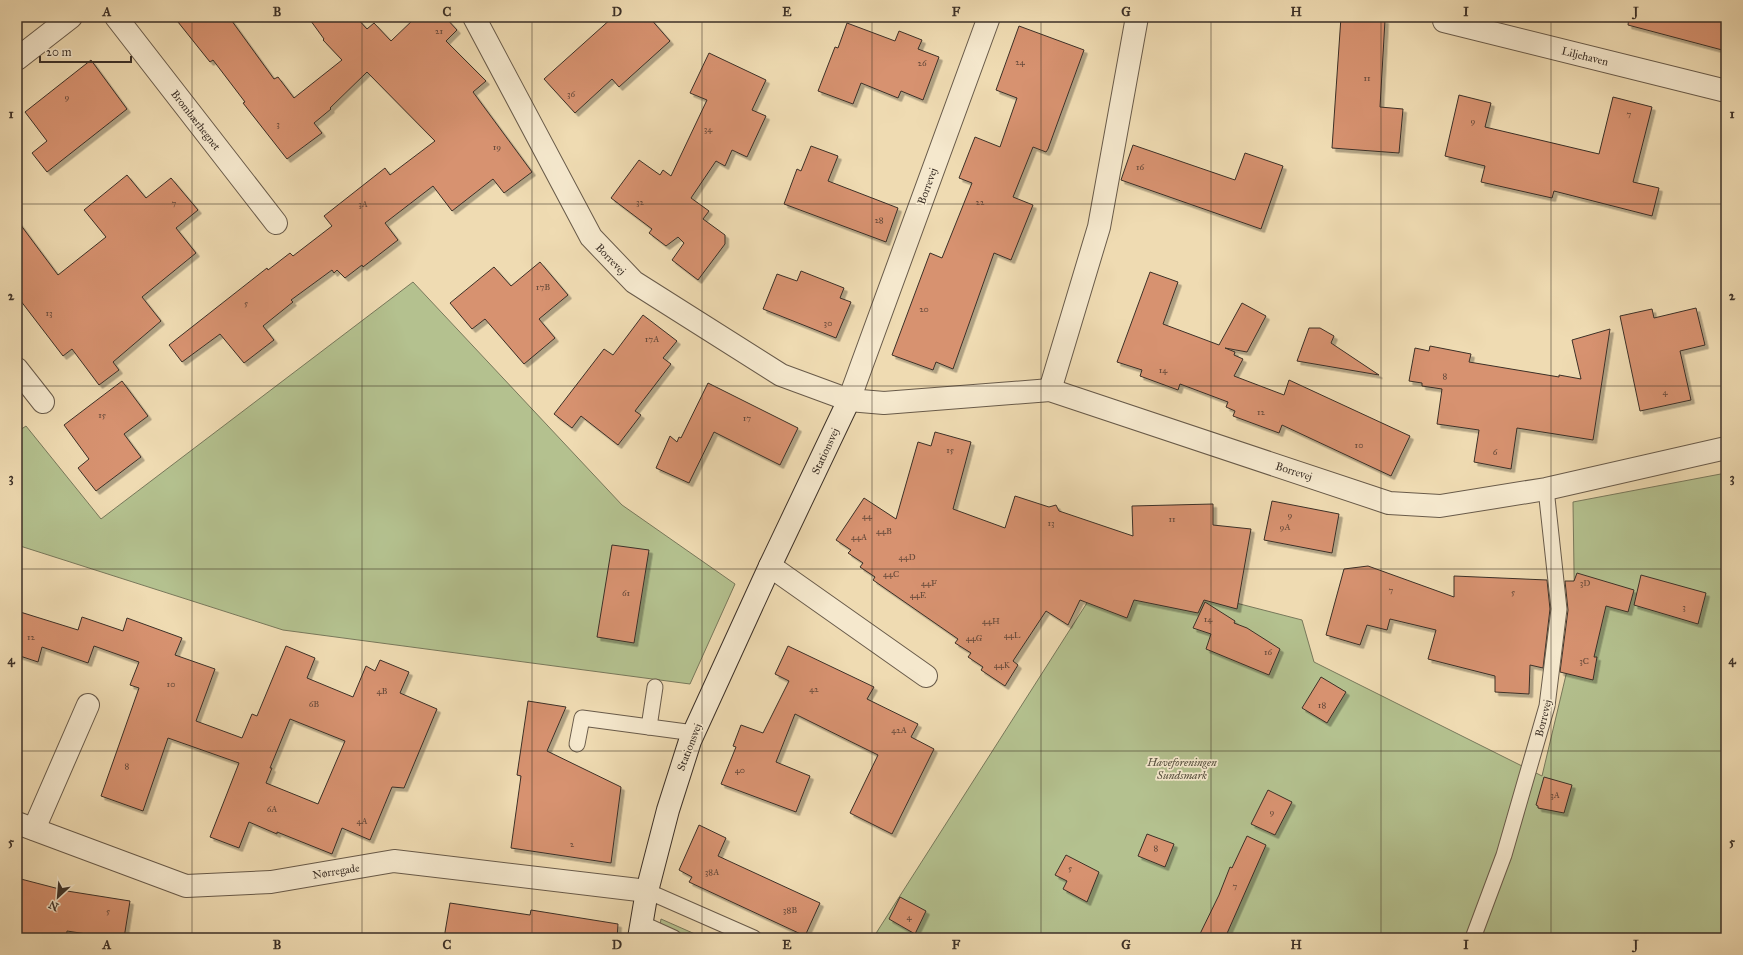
<svg xmlns="http://www.w3.org/2000/svg" width="1743" height="955" viewBox="0 0 1743 955" font-family="'IM FELL Great Primer',serif">
<style>
.green{fill:#b4c18f;stroke:#78785b}
.building{fill:#d79270;stroke:#3c3027;fill-rule:evenodd;filter:url(#shadow)}
.lines{fill:none;stroke-linecap:round;stroke-linejoin:round}
.lane-casing{stroke:#695b4a;stroke-width:17}
.street-casing{stroke:#695b4a;stroke-width:24}
.secondary-casing{stroke:#3c3027;stroke-width:24}
.lane{stroke:#f5e8cd;stroke-width:15}
.street{stroke:#f5e8cd;stroke-width:22}
.secondary{stroke:#f5e8cd;stroke-width:22}
.grid{fill:none;stroke:#3c3027;stroke-width:1;stroke-opacity:0.55}
.labels{text-anchor:middle;stroke-width:3.5;stroke-linejoin:round;paint-order:stroke}
.number-label{font-size:9px;fill:#634839}
.street-label{font-size:11px;fill:#3c3027;stroke:#f5e8cd}
.park-label{font-size:11px;font-style:italic;fill:#544d3c;stroke:#f5e8cd}
.neatline{fill:none;stroke:#3c3027;stroke-width:1.5}
.grid-label{font-size:13px;text-anchor:middle;font-weight:bold;fill:#3c3027}
</style>
<defs>
<filter id="shadow"><feDropShadow dx="3.5" dy="3.5" stdDeviation="0" flood-color="#0004"/></filter>
</defs>
<rect width="100%" height="100%" fill="#efdbb2"/>
<filter id="stains"><feTurbulence type="fractalNoise" baseFrequency=".005" numOctaves="4"/><feColorMatrix values="0 0 0 0 .2 0 0 0 0 .09 0 0 0 0 .02 0 0 0 .5 -.17"/></filter>
<radialGradient id="worn" r=".72"><stop offset=".6" stop-color="#630" stop-opacity="0"/><stop offset="1" stop-color="#630" stop-opacity=".3"/></radialGradient>
<!-- green -->
<g class="green">
<polygon points="413,282 622,505 735,584 690,684 283,630 17,545 17,432 26,426 101,519"/>
<polygon points="1726,473 1726,938 873,938 1108,570 1302,620 1314,662 1542,776 1575,637 1573,502"/>
<polygon points="661,919 704,938 658,938"/>
</g>
<!-- building -->
<g class="building">
<polygon points="174,17 229,17 274,79 278,77 294,98 342,60 323,40 324,39 308,17 356,17 367,29 374,23 391,41 416,17 445,17 457,30 446,41 486,81 473,92 532,172 504,193 493,179 452,211 433,186 385,223 398,240 363,267 362,265 345,278 337,270 334,273 332,270 291,300 293,302 263,326 274,340 244,363 220,334 182,362 169,345 267,268 268,270 290,253 293,256 332,226 324,216 385,168 390,175 435,141 367,72 330,108 331,109 314,123 322,133 287,159 243,103 245,102 213,60 210,62"/>
<polygon points="613,17 649,17 670,41 619,87 612,79 575,113 544,79"/>
<polygon points="1341,17 1385,20 1380,107 1403,109 1399,153 1332,148"/>
<polygon points="1629,17 1726,17 1726,51 1628,25"/>
<polygon points="847,23 895,41 899,31 922,40 918,49 939,57 923,100 901,91 898,98 861,83 853,104 818,91 835,47 838,48"/>
<polygon points="1019,26 1084,50 1048,149 1046,152 1033,147 1013,197 1033,205 1011,260 994,253 953,369 936,362 933,370 892,355 930,253 942,258 972,183 959,178 975,137 1000,147 1017,98 996,90"/>
<polygon points="709,53 766,80 752,110 766,116 747,157 732,150 725,166 716,161 691,198 709,211 703,219 725,235 725,244 698,280 672,260 684,243 678,237 666,246 649,233 652,229 611,198 639,160 660,175 663,170 671,176 707,100 690,93"/>
<polygon points="91,60 127,109 47,172 32,153 47,141 25,112"/>
<polygon points="1459,95 1491,103 1485,127 1599,154 1613,97 1652,107 1633,182 1659,188 1652,216 1554,191 1552,198 1481,182 1485,166 1445,156"/>
<polygon points="1133,145 1235,180 1245,153 1283,166 1261,229 1121,180"/>
<polygon points="811,146 838,156 828,181 898,208 886,242 784,204 797,169 801,171"/>
<polygon points="127,175 146,198 171,178 198,210 176,228 196,253 142,297 161,321 113,362 119,370 99,385 72,349 63,356 17,296 17,220 58,275 106,237 84,210"/>
<polygon points="540,262 568,295 539,319 555,338 524,364 485,319 472,329 450,303 494,267 511,286"/>
<polygon points="801,271 844,288 840,298 851,302 836,338 763,309 777,274 797,281"/>
<polygon points="1150,272 1178,282 1163,324 1219,345 1242,303 1266,316 1247,352 1225,348 1235,352 1234,355 1243,359 1234,376 1284,395 1289,380 1410,436 1391,476 1282,425 1279,433 1233,416 1235,411 1226,407 1228,402 1180,384 1178,390 1140,376 1142,370 1117,362"/>
<polygon points="1696,308 1705,345 1680,351 1691,400 1640,411 1620,316 1652,309 1654,318"/>
<polygon points="643,315 677,341 663,358 671,364 635,411 641,415 618,445 581,416 572,428 554,414 604,349 613,355"/>
<polygon points="1309,328 1320,328 1334,336 1331,343 1379,375 1297,361"/>
<polygon points="1610,329 1593,440 1517,428 1511,469 1474,462 1479,430 1437,424 1442,389 1422,386 1422,383 1409,381 1415,348 1429,351 1430,346 1471,354 1469,362 1559,377 1559,375 1581,379 1572,340"/>
<polygon points="122,381 148,416 124,434 141,457 96,491 78,468 89,459 64,425"/>
<polygon points="708,383 798,428 780,465 714,432 689,483 656,468 670,436 677,442 679,437 681,438"/>
<polygon points="935,432 971,442 953,509 1005,528 1015,496 1049,507 1056,505 1059,511 1133,536 1132,506 1213,504 1213,525 1251,529 1237,609 1204,600 1198,613 1134,600 1127,618 1080,600 1068,625 1046,611 1013,661 1018,665 1005,686 981,670 983,667 968,657 971,653 955,643 958,639 873,580 875,577 860,567 863,563 848,553 851,550 836,540 864,498 896,519 918,442 931,446"/>
<polygon points="1272,501 1339,514 1332,553 1264,540"/>
<polygon points="612,545 649,550 634,643 597,637"/>
<polygon points="1368,566 1454,597 1454,576 1547,580 1550,609 1543,668 1530,665 1529,694 1495,692 1495,676 1428,659 1436,630 1390,619 1387,630 1367,625 1360,645 1326,635 1344,569"/>
<polygon points="1577,573 1634,590 1628,612 1606,606 1594,657 1597,657 1593,680 1560,672 1568,610 1565,581 1574,581"/>
<polygon points="1641,575 1706,593 1698,624 1634,605"/>
<polygon points="1205,602 1235,621 1234,623 1247,628 1280,649 1269,675 1206,649 1211,634 1193,628"/>
<path d="M17,611L78,630L82,617L123,631L127,618L182,638L175,655L215,669L196,721L242,738L252,714L257,716L286,646L315,658L307,678L353,697L366,666L375,671L380,660L409,672L400,693L437,709L404,788L392,787L370,840L342,828L332,854L277,832V834L249,822L239,848L210,837L239,763L168,738L143,811L101,796L139,688L130,685L139,662L94,646L88,663L42,647L38,662L17,655ZM290,719L345,741L318,804L266,783L272,768H270Z"/>
<polygon points="788,646 874,687 867,699 918,724 911,737 934,749 892,834 850,813 878,755 795,714 776,762 810,776 796,812 721,784 736,747 733,746 741,725 763,733 789,681 775,674"/>
<polygon points="1321,677 1346,692 1327,723 1302,708"/>
<polygon points="528,701 566,707 547,751 621,787 611,863 511,848 521,776 517,775"/>
<polygon points="1544,777 1572,785 1564,813 1538,808 1538,806 1536,805"/>
<polygon points="1268,790 1292,802 1275,835 1251,824"/>
<polygon points="699,825 726,838 718,856 820,903 805,936 689,882 692,877 679,870"/>
<polygon points="1147,834 1174,844 1165,867 1138,856"/>
<polygon points="1247,836 1266,845 1225,938 1198,938 1219,895 1230,867 1232,868"/>
<polygon points="1066,855 1099,872 1087,902 1063,889 1067,881 1055,875"/>
<polygon points="17,878 67,891 130,901 124,938 113,938 67,931 66,938 17,938"/>
<polygon points="900,897 926,911 915,934 889,919"/>
<polygon points="450,903 530,915 531,910 618,924 617,938 444,938"/>
</g>
<g class="lines">
<!-- lane casing -->
<g class="lane-casing">
<g id="lane">
<polyline points="649,727 655,687"/>
<polyline points="577,744 582,718 694,733"/>
<polyline points="647,891 754,938"/>
<polyline points="641,923 674,938"/>
<polyline points="1473,938 1504,855 1547,706 1559,609 1546,489"/>
</g>
</g>
<!-- street casing -->
<g class="street-casing">
<g id="street">
<polyline points="116,17 276,223"/>
<polyline points="474,17 591,237 634,282 781,375 849,400 884,403 1050,390 1389,503 1440,506 1546,489 1726,448"/>
<polyline points="1444,21 1726,91"/>
<polyline points="17,59 71,17"/>
<polyline points="17,369 43,402"/>
<polyline points="1050,390 1099,227 1137,17"/>
<polyline points="849,400 989,17"/>
<polyline points="770,566 926,676"/>
<polyline points="17,823 186,886 271,882 394,861 647,891"/>
<polyline points="34,829 88,705"/>
</g>
</g>
<!-- secondary casing -->
<g class="secondary-casing">
<polyline id="secondary" points="639,938 647,891 668,810 690,741 770,566 849,400"/>
</g>
<!-- lane -->
<use href="#lane" class="lane"/>
<!-- street -->
<use href="#street" class="street"/>
<!-- secondary -->
<use href="#secondary" class="secondary"/>
</g>
<!-- grid -->
<path class="grid" d="M192,17V938M362,17V938M532,17V938M702,17V938M872,17V938M1041,17V938M1211,17V938M1381,17V938M1551,17V938M17,204H1726M17,386H1726M17,569H1726M17,751H1726"/>
<g class="labels">
<!-- number labels -->
<g class="number-label">
<text x="439" y="34">21</text>
<text x="1020" y="65">24</text>
<text x="922" y="66">26</text>
<text x="1367" y="81">11</text>
<text x="571" y="97">36</text>
<text x="67" y="100">9</text>
<text x="1629" y="117">7</text>
<text x="1473" y="124">9</text>
<text x="278" y="127">3</text>
<text x="708" y="132">34</text>
<text x="497" y="150">19</text>
<text x="1140" y="170">16</text>
<text x="640" y="205">32</text>
<text x="980" y="205">22</text>
<text x="174" y="206">7</text>
<text x="363" y="207">3A</text>
<text x="879" y="223">28</text>
<text x="543" y="290">17B</text>
<text x="246" y="306">5</text>
<text x="924" y="312">20</text>
<text x="49" y="316">13</text>
<text x="828" y="326">30</text>
<text x="652" y="342">17A</text>
<text x="1163" y="373">14</text>
<text x="1445" y="379">8</text>
<text x="1665" y="395">4</text>
<text x="1261" y="415">12</text>
<text x="102" y="418">15</text>
<text x="747" y="421">17</text>
<text x="1359" y="448">10</text>
<text x="950" y="453">15</text>
<text x="1495" y="455">6</text>
<text x="1290" y="518">9</text>
<text x="867" y="519">44</text>
<text x="1172" y="522">11</text>
<text x="1051" y="526">13</text>
<text x="1285" y="530">9A</text>
<text x="884" y="534">44B</text>
<text x="859" y="540">44A</text>
<text x="907" y="560">44D</text>
<text x="891" y="577">44C</text>
<text x="929" y="586">44F</text>
<text x="1585" y="586">3D</text>
<text x="1391" y="593">7</text>
<text x="1513" y="595">5</text>
<text x="626" y="596">61</text>
<text x="918" y="598">44E</text>
<text x="1684" y="610">3</text>
<text x="1208" y="622">14</text>
<text x="991" y="624">44H</text>
<text x="1012" y="638">44L</text>
<text x="31" y="640">12</text>
<text x="974" y="641">44G</text>
<text x="1268" y="655">16</text>
<text x="1584" y="664">3C</text>
<text x="1002" y="668">44K</text>
<text x="171" y="687">10</text>
<text x="814" y="692">42</text>
<text x="382" y="694">4B</text>
<text x="314" y="707">6B</text>
<text x="1322" y="708">18</text>
<text x="899" y="733">42A</text>
<text x="127" y="769">8</text>
<text x="740" y="773">40</text>
<text x="1555" y="798">3A</text>
<text x="272" y="812">6A</text>
<text x="1272" y="815">9</text>
<text x="362" y="824">4A</text>
<text x="572" y="847">2</text>
<text x="1156" y="851">8</text>
<text x="1070" y="871">5</text>
<text x="712" y="875">38A</text>
<text x="1235" y="889">7</text>
<text x="790" y="913">38B</text>
<text x="108" y="914">5</text>
<text x="909" y="920">4</text>
</g>
<!-- street labels -->
<g class="street-label">
<text transform="translate(1585 56) rotate(14)" y="4">Liljehaven</text>
<text transform="translate(196 120) rotate(52)" y="4">Brombærhegnet</text>
<text transform="translate(927 186) rotate(-70)" y="4">Borrevej</text>
<text transform="translate(611 259) rotate(46)" y="4">Borrevej</text>
<text transform="translate(825 451) rotate(-65)" y="4">Stationsvej</text>
<text transform="translate(1294 471) rotate(18)" y="4">Borrevej</text>
<text transform="translate(1543 718) rotate(-76)" y="4">Borrevej</text>
<text transform="translate(689 747) rotate(-69)" y="4">Stationsvej</text>
<text transform="translate(336 871) rotate(-9)" y="4">Nørregade</text>
</g>
<!-- park labels -->
<g class="park-label">
<text x="1182" y="766">Haveforeningen<tspan x="1182" dy="13">Sundsmark</tspan></text>
</g>
</g>
<!-- margin -->
<rect width="1743" height="955" fill="none" stroke="#efdbb2" stroke-width="44"/>
<!-- north arrow -->
<g transform="translate(58 897) rotate(206)" stroke="#f5e8cd" stroke-width="3" paint-order="stroke">
<path d="M0-3L7 15L0 10L-7 15Z" fill="#3c3027"/>
<text y="-6" font-size="11" font-weight="bold" text-anchor="middle" fill="#3c3027">N</text>
</g>
<!-- scale -->
<path d="M40 56v6h91v-6" fill="none" stroke="#3c3027" stroke-width="2"/>
<text x="46" y="56" font-size="12" fill="#3c3027" stroke="#f5e8cd" stroke-width="3" paint-order="stroke">20 m</text>
<rect x="22" y="22" width="1699" height="911" class="neatline"/>
<g class="grid-label">
<text x="107" y="16">A</text>
<text x="277" y="16">B</text>
<text x="447" y="16">C</text>
<text x="617" y="16">D</text>
<text x="787" y="16">E</text>
<text x="956" y="16">F</text>
<text x="1126" y="16">G</text>
<text x="1296" y="16">H</text>
<text x="1466" y="16">I</text>
<text x="1636" y="16">J</text>
<text x="11" y="118">1</text>
<text x="1732" y="118">1</text>
<text x="11" y="300">2</text>
<text x="1732" y="300">2</text>
<text x="11" y="482">3</text>
<text x="1732" y="482">3</text>
<text x="11" y="664">4</text>
<text x="1732" y="664">4</text>
<text x="11" y="846">5</text>
<text x="1732" y="846">5</text>
<text x="107" y="949">A</text>
<text x="277" y="949">B</text>
<text x="447" y="949">C</text>
<text x="617" y="949">D</text>
<text x="787" y="949">E</text>
<text x="956" y="949">F</text>
<text x="1126" y="949">G</text>
<text x="1296" y="949">H</text>
<text x="1466" y="949">I</text>
<text x="1636" y="949">J</text>
</g>
<rect width="100%" height="100%" filter="url(#stains)"/>
<rect width="100%" height="100%" fill="url(#worn)"/>
</svg>
